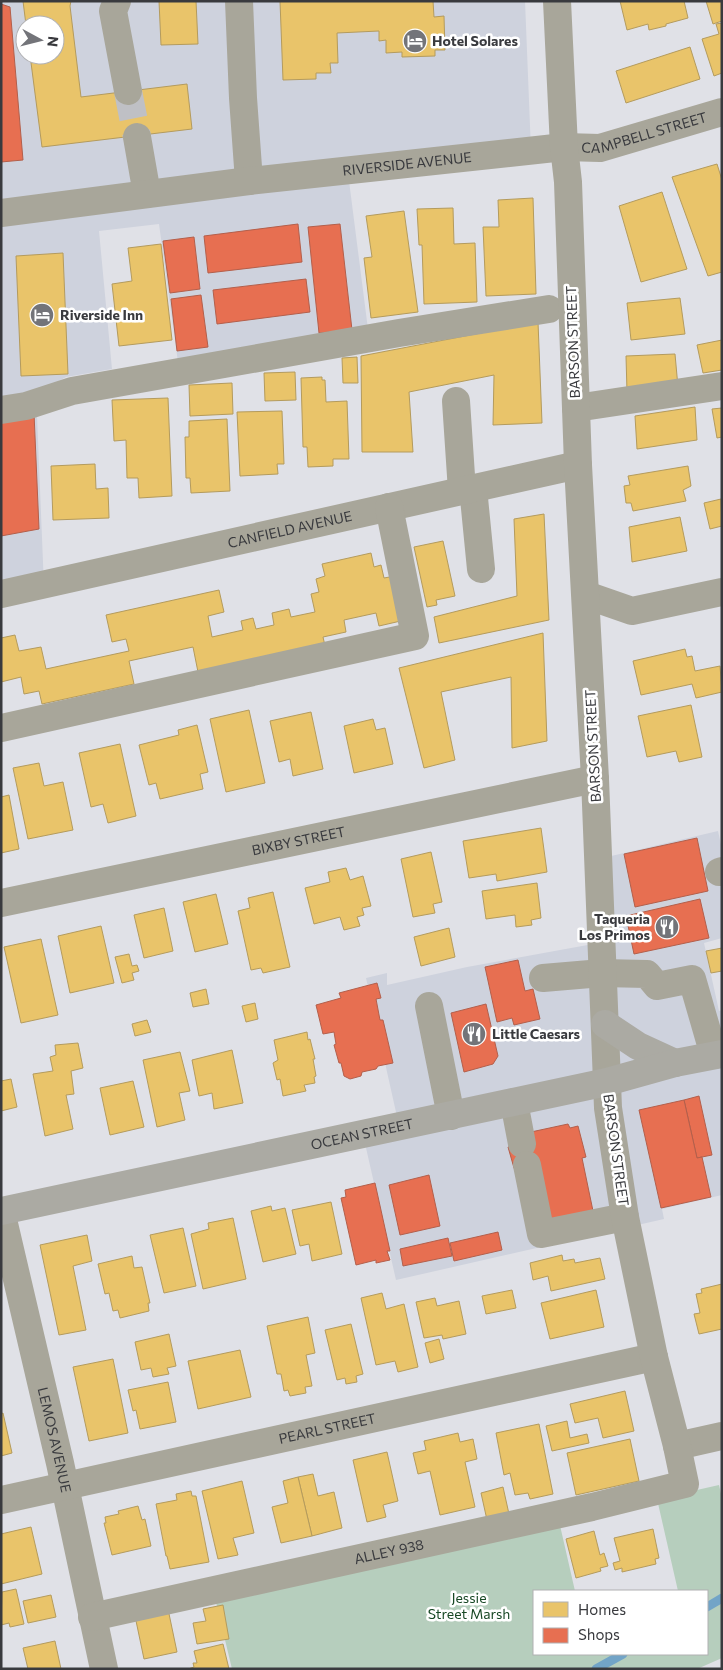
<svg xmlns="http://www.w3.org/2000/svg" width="723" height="1670" viewBox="0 0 723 1670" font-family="Commissioner,sans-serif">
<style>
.built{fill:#ced2dd;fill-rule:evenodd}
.green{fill:#b6cebd}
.homes{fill:#e9c46a;stroke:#b49b5d}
.shops{fill:#e76f51;stroke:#b35f4b}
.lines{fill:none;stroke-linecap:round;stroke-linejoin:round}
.stream{stroke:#72a4c7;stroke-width:9}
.minor-tunnel{stroke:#bfc0c5;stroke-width:28;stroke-dasharray:28 14;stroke-linecap:butt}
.minor{stroke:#a8a69a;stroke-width:28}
.major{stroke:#abaaa3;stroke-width:28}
.labels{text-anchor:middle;stroke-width:5;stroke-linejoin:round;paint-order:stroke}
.poi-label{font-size:14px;font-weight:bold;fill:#393a3e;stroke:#fff;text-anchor:start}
.street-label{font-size:14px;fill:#393a3e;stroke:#fff}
.park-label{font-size:14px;fill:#184825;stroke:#fff}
</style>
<rect width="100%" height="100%" fill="#e0e1e7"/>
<!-- built -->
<g class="built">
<path d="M1,1H525L531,151L348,173L370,345L180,377L159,224L99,231L112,369L66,377L48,387L37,415L44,587L1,596ZM25,25H55V55H25Z"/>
<polygon points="718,831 722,849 722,938 704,943 719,1011 722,1010 722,1195 662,1209 664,1219 396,1280 364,1139 400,1130 366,978 387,973 387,985 467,967 593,944 590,861"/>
</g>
<!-- green -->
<polygon class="green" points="719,1485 722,1498 722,1658 697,1669 232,1669 215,1598 559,1521 575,1591 534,1591 534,1654 707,1654 707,1591 678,1591 657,1499"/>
<!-- homes -->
<g class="homes">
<polygon points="23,1 71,1 70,6 81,97 187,84 192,129 42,147 30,55 55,55 55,25 26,25"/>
<polygon points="159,1 196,1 198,44 161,45"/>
<polygon points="280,1 433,1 434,17 444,16 445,50 435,50 435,56 402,57 402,52 386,53 386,40 379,41 379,31 337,33 338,63 330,63 331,73 316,73 316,79 283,80"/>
<polygon points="620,1 684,1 688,18 666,24 666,26 649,30 648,24 627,30"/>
<polygon points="706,1 722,1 722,21 713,24"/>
<polygon points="722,23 722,73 714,76 702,39 719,34 716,24"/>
<polygon points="690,47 700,79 626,103 616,71"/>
<polygon points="717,164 722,180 722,272 708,276 672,177"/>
<polygon points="662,192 687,269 641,282 619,206"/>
<polygon points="533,198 536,294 486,296 483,227 499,227 498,200"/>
<polygon points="453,208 454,244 475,243 477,302 424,304 422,245 419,245 417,209"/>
<polygon points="404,211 418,312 371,318 364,258 372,257 366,216"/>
<polygon points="161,244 172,340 119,346 112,284 132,281 128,248"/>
<polygon points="63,253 68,374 21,376 16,256"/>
<polygon points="680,298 685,334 631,340 627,303"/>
<polygon points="538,322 542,423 493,425 494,375 409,392 413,452 362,452 361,356"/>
<polygon points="722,340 722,370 703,373 697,345"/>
<polygon points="675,354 678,387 627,392 626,356"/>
<polygon points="357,357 358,383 343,383 342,358"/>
<polygon points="295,372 296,400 265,401 264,373"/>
<polygon points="322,377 322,380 325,380 326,402 347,401 349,459 333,459 333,466 308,467 307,447 303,447 301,378"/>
<polygon points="232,383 233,414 190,416 189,385"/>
<polygon points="168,398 172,496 139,498 138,478 127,478 126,440 114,441 112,400"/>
<polygon points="695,407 697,440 637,449 635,416"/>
<polygon points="722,408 722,437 717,438 712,409"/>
<polygon points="282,411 284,464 277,464 278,474 240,476 237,412"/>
<polygon points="227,419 230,491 191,493 190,478 186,478 185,437 189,437 189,421"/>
<polygon points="95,464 96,489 108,488 109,518 53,520 51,466"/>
<polygon points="688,466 691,486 683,490 686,501 633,511 631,503 626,503 624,486 630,485 628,476"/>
<polygon points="721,499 722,526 710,529 704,503"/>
<polygon points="544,514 549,620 439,643 434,617 517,596 514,519"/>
<polygon points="680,517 687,551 632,562 629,527"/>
<polygon points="443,541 455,596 436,600 437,605 427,607 414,547"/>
<polygon points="371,553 374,567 381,565 384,578 395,576 405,620 379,626 376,613 344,620 346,632 323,637 326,650 198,672 193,647 129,661 134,684 42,704 39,691 24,694 21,677 1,682 1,638 15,635 19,651 41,647 46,669 129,651 126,639 112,642 106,615 219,590 224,612 208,616 212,637 243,630 241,621 253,618 256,629 274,625 272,613 289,609 291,617 315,612 311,594 319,592 316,579 325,576 322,564"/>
<polygon points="543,633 547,741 512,748 511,677 441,692 455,760 424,768 399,668"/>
<polygon points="685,649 687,657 692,656 695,671 720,666 722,692 696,698 692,684 641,695 633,661"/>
<polygon points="691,705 702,757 679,762 676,751 647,757 638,716"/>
<polygon points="249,710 265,783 226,792 210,719"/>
<polygon points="311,712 323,769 293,776 290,759 279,762 270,721"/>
<polygon points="373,719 376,730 385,728 393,764 354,773 344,726"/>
<polygon points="197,725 208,772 200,774 203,789 160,799 156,783 149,785 139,745 179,735 178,730"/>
<polygon points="120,744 136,816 108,823 103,804 91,807 79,753"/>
<polygon points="39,763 44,786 63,782 73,830 28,839 13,768"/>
<polygon points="9,795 19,849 1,853 1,797"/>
<polygon points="541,828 547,872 497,881 496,874 469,878 463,841"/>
<polygon points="431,852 442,902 433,904 435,913 413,917 401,859"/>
<polygon points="346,868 350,880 363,876 371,906 362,908 364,915 357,917 360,926 344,930 340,917 314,924 305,888 330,882 328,872"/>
<polygon points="537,883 541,918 531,920 532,925 516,927 515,915 486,919 482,891"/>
<polygon points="273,892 290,967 263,973 261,968 251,970 238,911 250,908 248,898"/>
<polygon points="216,894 228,944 195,952 183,902"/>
<polygon points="164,908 173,951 144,958 134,915"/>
<polygon points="101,926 114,983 70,993 58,936"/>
<polygon points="449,928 455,957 421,966 414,937"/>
<polygon points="41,939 58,1015 21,1023 4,947"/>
<polygon points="722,948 722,971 711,973 706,951"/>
<polygon points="129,954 132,966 137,965 139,971 132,973 134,980 122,983 115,957"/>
<polygon points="206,989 209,1004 193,1007 190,993"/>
<polygon points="255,1003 258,1019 246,1022 242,1006"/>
<polygon points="147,1020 151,1032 135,1036 132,1024"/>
<polygon points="307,1032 308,1040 310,1039 315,1059 313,1059 316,1076 314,1077 315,1083 304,1085 306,1091 283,1096 280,1079 277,1080 273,1063 278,1060 274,1040"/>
<polygon points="78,1043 83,1068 71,1071 74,1094 66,1095 73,1129 45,1136 33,1074 53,1071 50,1057 56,1055 55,1045"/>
<polygon points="232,1050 243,1103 214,1109 212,1093 199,1096 192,1060"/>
<polygon points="180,1052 190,1091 179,1093 185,1120 157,1127 143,1060"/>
<polygon points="11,1079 17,1107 1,1111 1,1081"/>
<polygon points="133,1081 144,1127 110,1135 100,1088"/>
<polygon points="331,1202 342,1254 312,1261 309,1244 300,1246 292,1210"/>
<polygon points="271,1206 272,1211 285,1208 296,1254 263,1262 251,1211"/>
<polygon points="233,1218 246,1279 203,1289 191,1234 209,1229 208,1223"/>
<polygon points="183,1228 196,1286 164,1293 150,1235"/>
<polygon points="87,1235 92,1261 73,1266 86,1330 59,1335 40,1245"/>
<polygon points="562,1255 563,1261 574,1259 575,1263 600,1258 605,1279 551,1291 548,1276 533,1280 530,1263"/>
<polygon points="132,1256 134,1268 142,1267 150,1303 148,1303 149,1311 120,1318 118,1310 113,1311 109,1293 105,1294 98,1264"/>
<polygon points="722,1284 722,1329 699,1334 694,1314 700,1313 696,1294 702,1293 701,1289"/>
<polygon points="512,1290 516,1308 486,1314 482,1296"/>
<polygon points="596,1290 604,1327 550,1339 541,1303"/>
<polygon points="382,1293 386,1309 404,1304 418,1367 398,1372 395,1361 376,1365 361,1298"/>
<polygon points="435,1298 437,1306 459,1301 466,1334 443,1339 442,1335 424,1338 416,1302"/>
<polygon points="308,1317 315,1353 306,1355 312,1386 305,1387 306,1393 290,1396 288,1390 284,1391 281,1374 277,1374 267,1326"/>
<polygon points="351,1324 363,1374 356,1376 357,1382 346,1384 345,1378 337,1380 325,1330"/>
<polygon points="169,1334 176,1366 167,1368 169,1374 153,1377 151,1368 141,1370 135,1342"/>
<polygon points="439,1339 444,1359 430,1363 425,1343"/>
<polygon points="240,1350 251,1397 198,1409 188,1361"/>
<polygon points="113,1359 128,1433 89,1441 73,1367"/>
<polygon points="168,1382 176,1422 140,1429 136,1410 133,1411 128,1390"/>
<polygon points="625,1391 634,1431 603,1438 598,1418 575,1423 570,1404"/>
<polygon points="3,1413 12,1453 1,1456 1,1414"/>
<polygon points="567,1421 570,1438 587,1434 589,1443 552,1451 546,1426"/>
<polygon points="539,1424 553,1494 530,1499 528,1493 515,1495 510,1473 504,1475 496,1433"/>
<polygon points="458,1433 460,1442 473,1439 477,1459 465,1462 475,1507 440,1515 430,1471 418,1474 413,1453 426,1450 424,1441"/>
<polygon points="630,1439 639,1481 576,1495 567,1453"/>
<polygon points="387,1452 398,1501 383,1505 386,1517 367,1522 353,1460"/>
<polygon points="313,1474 318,1496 334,1492 342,1528 312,1536 298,1477"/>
<polygon points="298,1477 312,1536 281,1543 272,1507 288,1503 283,1481"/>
<polygon points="242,1481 254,1533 233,1538 238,1555 218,1559 202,1491"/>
<polygon points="503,1487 509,1514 487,1520 481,1493"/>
<polygon points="191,1491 192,1496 196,1496 209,1562 170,1569 167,1556 166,1556 156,1504 177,1500 176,1494"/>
<polygon points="138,1506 142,1520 145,1519 151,1546 112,1555 104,1523 106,1523 105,1517 119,1514 118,1511"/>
<polygon points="31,1527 42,1574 1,1584 1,1534"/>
<polygon points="653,1529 659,1558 655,1559 656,1564 622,1572 622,1568 615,1570 613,1563 620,1561 614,1538"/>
<polygon points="594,1531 600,1555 604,1553 608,1566 600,1568 601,1571 576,1578 566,1539"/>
<polygon points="16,1589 24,1624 10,1627 9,1623 1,1625 2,1592"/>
<polygon points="51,1595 56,1617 28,1623 23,1601"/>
<polygon points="223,1605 229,1639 197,1644 193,1623 206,1621 203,1609"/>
<polygon points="168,1609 177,1652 144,1659 135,1616"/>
<polygon points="55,1641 61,1669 28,1669 23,1648"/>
<polygon points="223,1644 229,1669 188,1669 194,1667 193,1663 197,1663 194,1651"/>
</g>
<!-- shops -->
<g class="shops">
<polygon points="1,4 10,7 23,160 1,162"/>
<polygon points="298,224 302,262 208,273 204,236"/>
<polygon points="340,224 352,330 319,333 308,227"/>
<polygon points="194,237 200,289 170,293 163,241"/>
<polygon points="306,279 310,312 217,324 213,290"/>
<polygon points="201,295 208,347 177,351 171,299"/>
<polygon points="34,413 39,529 1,536 1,418"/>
<polygon points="697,838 708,891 635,907 624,854"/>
<polygon points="700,899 709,938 634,954 626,916"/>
<polygon points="518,960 525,991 533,989 540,1019 514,1025 512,1018 497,1022 485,967"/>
<polygon points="377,983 381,998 376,999 380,1020 383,1020 393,1063 378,1066 376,1069 362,1072 361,1076 350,1079 344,1076 341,1063 339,1063 334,1045 336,1044 334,1032 323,1034 316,1005 341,998 339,993"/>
<polygon points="486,1004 498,1056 493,1064 464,1072 451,1013"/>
<polygon points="699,1096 712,1155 697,1158 684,1100"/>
<polygon points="684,1100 697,1158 702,1157 711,1197 661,1208 639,1110"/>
<polygon points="568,1124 570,1128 578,1126 586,1157 582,1158 593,1211 551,1220 514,1168 508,1147 533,1141 531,1132"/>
<polygon points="429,1175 440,1226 400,1235 389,1185"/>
<polygon points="375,1183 390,1251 387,1251 390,1260 376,1263 376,1260 356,1265 341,1198 346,1197 345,1190"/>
<polygon points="498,1232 502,1250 454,1261 450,1243"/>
<polygon points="448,1238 452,1256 403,1266 400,1249"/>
</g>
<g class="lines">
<!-- stream -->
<g class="stream">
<polyline points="707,1607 722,1598"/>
<polyline points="596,1669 623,1654"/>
</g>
<!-- minor-tunnel -->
<polyline class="minor-tunnel" points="128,91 137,137"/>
<!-- minor -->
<g class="minor">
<polyline points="117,1 113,11 128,91"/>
<polyline points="239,1 243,98 249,181"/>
<polyline points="137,137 147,194"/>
<path id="s1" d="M1,213L249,181L564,147L600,148L722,112"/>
<polyline points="456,401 462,491"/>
<polyline points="576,408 722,386"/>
<polyline points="1,410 26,406 72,391 399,333 549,309"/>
<polyline points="473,488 481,569"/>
<path id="s2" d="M1,594L578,465"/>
<polyline points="586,595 632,611 722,592"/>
<polyline points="1,728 415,636 389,507"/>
<polyline points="719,872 722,871"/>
<path id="s3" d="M1,903L595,779"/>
<polyline points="543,978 602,973 647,974 657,986 692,979 714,1055"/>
<polyline points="429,1006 451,1116"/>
<polyline points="514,1102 522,1144"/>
<polyline points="527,1165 541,1234 625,1217"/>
<path id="s4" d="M1,1211L60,1463L104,1669"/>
<polyline points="677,1446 722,1436"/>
<path id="s5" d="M1,1500L654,1357"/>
<path id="s6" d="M92,1617L592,1507L685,1484L677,1446L654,1357L625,1217L608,1108L595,779L578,465L568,182L564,147L557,1"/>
</g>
<!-- major -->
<g class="major">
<polyline points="605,1024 638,1046 675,1063"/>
<path id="s7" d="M1,1211L607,1082L675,1063L722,1054"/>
</g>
</g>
<!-- icons -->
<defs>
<g id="hotel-disc" transform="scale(1.25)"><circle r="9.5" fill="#737479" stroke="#fff"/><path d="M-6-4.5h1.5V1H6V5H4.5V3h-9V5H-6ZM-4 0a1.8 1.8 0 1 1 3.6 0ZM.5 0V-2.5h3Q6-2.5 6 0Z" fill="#fff"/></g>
<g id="restaurant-disc" transform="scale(1.25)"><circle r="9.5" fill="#737479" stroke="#fff"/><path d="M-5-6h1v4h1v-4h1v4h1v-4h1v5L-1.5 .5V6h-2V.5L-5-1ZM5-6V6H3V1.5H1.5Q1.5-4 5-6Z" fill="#fff"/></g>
</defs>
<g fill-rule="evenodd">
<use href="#hotel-disc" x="415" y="41"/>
<use href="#hotel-disc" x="42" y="315"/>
<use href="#restaurant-disc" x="667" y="927"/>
<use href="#restaurant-disc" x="474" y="1034"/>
</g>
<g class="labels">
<!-- poi labels -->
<g class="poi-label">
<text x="432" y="46">Hotel Solares</text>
<text x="60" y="320">Riverside Inn</text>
<text x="650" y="924" text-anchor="end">Taqueria<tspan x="650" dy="16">Los Primos</tspan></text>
<text x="492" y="1039">Little Caesars</text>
</g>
<!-- street labels -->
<g class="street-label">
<text dy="5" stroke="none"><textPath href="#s1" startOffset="649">CAMPBELL STREET</textPath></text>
<text dy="5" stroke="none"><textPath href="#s1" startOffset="409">RIVERSIDE AVENUE</textPath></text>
<text transform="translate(573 342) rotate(-92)" y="5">BARSON STREET</text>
<text dy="5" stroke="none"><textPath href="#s2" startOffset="296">CANFIELD AVENUE</textPath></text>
<text transform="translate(593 746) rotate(-93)" y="5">BARSON STREET</text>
<text dy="5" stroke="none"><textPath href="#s3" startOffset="304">BIXBY STREET</textPath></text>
<text dy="5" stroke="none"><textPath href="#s7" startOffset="369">OCEAN STREET</textPath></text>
<text transform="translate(616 1150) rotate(82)" y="5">BARSON STREET</text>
<text dy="5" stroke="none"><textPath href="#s5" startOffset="334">PEARL STREET</textPath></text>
<text dy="5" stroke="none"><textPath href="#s4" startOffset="235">LEMOS AVENUE</textPath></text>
<text dy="5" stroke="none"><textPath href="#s6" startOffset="304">ALLEY 938</textPath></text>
</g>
<!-- park labels -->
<g class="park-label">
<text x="469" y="1603">Jessie<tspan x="469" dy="16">Street Marsh</tspan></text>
</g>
</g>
<!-- border -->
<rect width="723" height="1670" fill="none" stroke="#393a3e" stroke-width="5"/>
<!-- legend -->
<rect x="533" y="1590" width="175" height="65" fill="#ffffff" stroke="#b0b0b2"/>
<rect x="543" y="1602" width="25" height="15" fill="#e9c46a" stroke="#b0b0b2"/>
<text x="578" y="1615" font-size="15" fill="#393a3e">Homes</text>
<rect x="543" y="1628" width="25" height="15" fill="#e76f51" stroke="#b0b0b2"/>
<text x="578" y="1640" font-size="15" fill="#393a3e">Shops</text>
<!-- north arrow -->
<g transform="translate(40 40) rotate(97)"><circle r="24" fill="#ffffff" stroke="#b0b0b2"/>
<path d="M0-4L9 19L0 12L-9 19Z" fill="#737479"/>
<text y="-8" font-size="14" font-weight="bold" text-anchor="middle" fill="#393a3e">N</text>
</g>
</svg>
